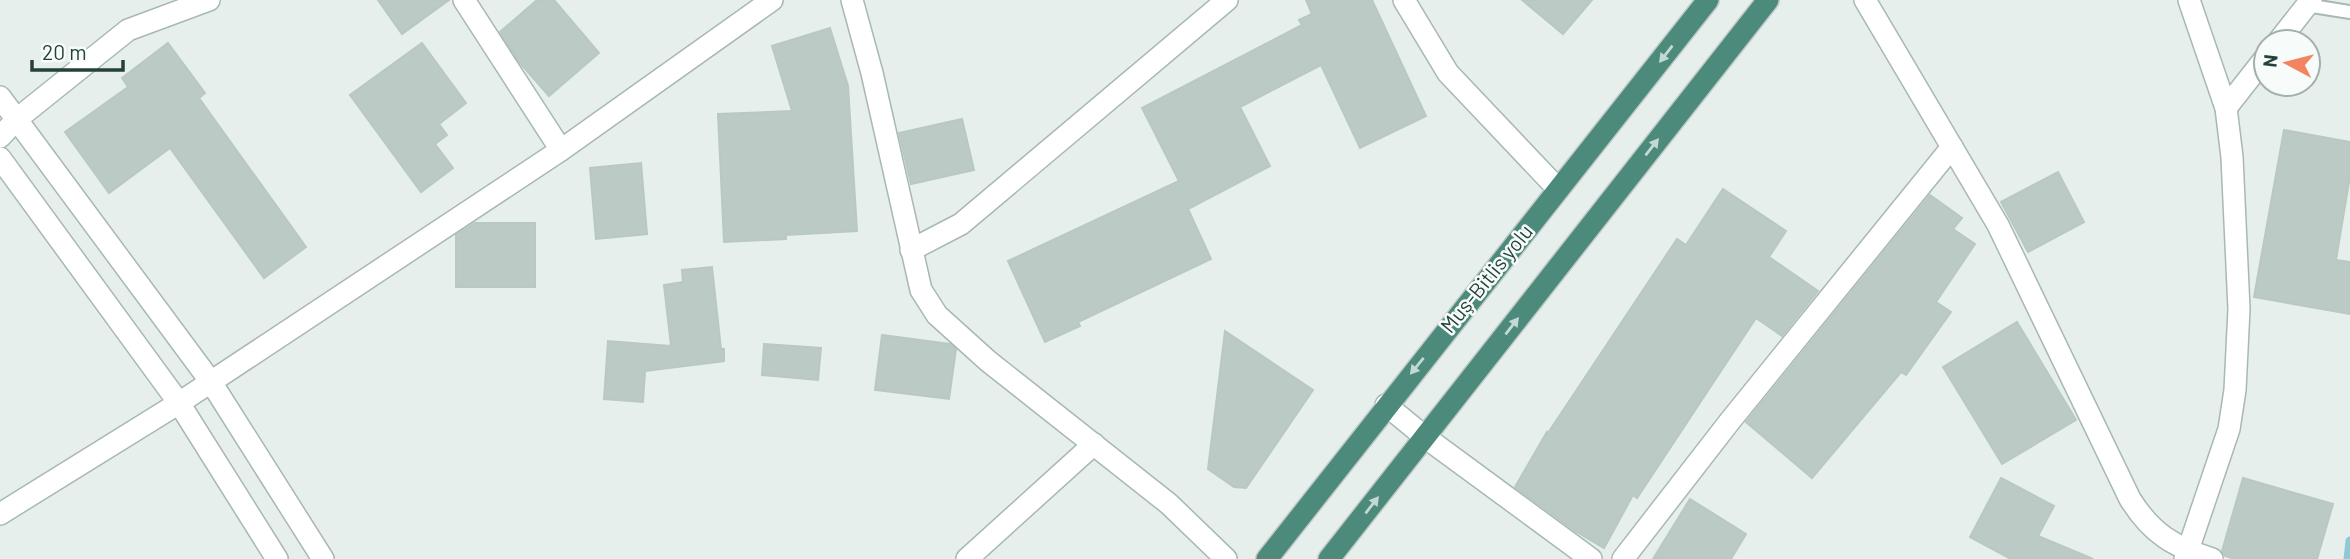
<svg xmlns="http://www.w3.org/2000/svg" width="2350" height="559" viewBox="0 0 2350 559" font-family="Barlow,sans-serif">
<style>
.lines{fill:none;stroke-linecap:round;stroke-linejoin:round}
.stream{stroke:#8ec9d4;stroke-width:9}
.building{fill:#bbcac4;stroke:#b8c9c2;stroke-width:2}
.service-casing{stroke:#a8b8b2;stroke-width:16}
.minor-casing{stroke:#a8b8b2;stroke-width:24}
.tertiary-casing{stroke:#a8b8b2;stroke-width:24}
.trunk-casing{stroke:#c2cac8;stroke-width:24}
.service{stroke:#fff;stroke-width:12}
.minor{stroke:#fff;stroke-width:21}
.tertiary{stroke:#fff;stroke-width:21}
.trunk{stroke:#4c8a7c;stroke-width:21}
.oneway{fill:#c4d9d4}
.labels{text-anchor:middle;stroke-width:5;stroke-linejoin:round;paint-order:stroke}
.street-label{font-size:21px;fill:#24423a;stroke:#f7fbf9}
</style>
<rect width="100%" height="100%" fill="#e6efeb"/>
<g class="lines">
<!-- stream -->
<polyline class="stream" points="2348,559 2350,541"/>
</g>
<!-- building -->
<g class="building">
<polygon points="378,0 449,0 402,34"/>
<polygon points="537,0 554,0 599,53 549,96 519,62 500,32"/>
<polygon points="1306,0 1372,0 1426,116 1360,148 1321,65 1240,107 1270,166 1188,209 1211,259 1078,322 1080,326 1045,342 1008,261 1179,181 1142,108 1302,25 1299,20 1312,14"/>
<polygon points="1522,0 1592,0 1563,34"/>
<polygon points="830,28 848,86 857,231 786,235 786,239 724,242 718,114 792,111 772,46"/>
<polygon points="168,43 205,93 199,98 306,247 264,278 170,148 109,193 65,132 128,87 122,78"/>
<polygon points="422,43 466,103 439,124 447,135 435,144 453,168 421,192 350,95"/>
<polygon points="962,119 974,170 911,184 899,133"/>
<polygon points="2284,130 2350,142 2350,176 2336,260 2350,262 2350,314 2254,297"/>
<polygon points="641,163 647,234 596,239 590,168"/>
<polygon points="2058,172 2084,222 2028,252 2001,202"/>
<polygon points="1723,189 1786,231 1769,257 1818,291 1782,336 1756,318 1637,498 1633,495 1604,548 1575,531 1515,487 1547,432 1548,433 1677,239 1686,245"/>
<polygon points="1930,195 1962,218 1953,229 1975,244 1936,302 1951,312 1906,375 1901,372 1812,478 1746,422"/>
<polygon points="475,223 535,223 535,287 456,287 456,235"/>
<polygon points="712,267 721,349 724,349 724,361 645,371 643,402 604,399 608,341 671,346 664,285 683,282 682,270"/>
<polygon points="2017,322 2076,420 2002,464 1943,367"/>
<polygon points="1225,331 1313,390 1246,488 1234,487 1208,469"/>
<polygon points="882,335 950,344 956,349 949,399 875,390"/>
<polygon points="764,344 821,348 818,380 762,375"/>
<polygon points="2001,478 2054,506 2038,536 2093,559 2011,559 1970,537"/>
<polygon points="2243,478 2333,504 2317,559 2235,559 2225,556 2222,551"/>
<polygon points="1690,499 1746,534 1731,559 1653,559"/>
</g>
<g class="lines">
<!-- service casing -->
<g class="service-casing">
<polyline id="service" points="2306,5 2350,12"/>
</g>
<!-- minor casing -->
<g class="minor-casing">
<g id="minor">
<polyline points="464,0 561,150"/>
<polyline points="852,0 872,73 921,290 937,315 988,361 1169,504 1226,559"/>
<polyline points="1404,0 1448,73 1558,189"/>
<path d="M1865,0L1998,225L2130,499C2152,534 2173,546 2212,559"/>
<polyline points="2278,42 2311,0"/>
<polyline points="2226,108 2266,57"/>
<polyline points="0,137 17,119 128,30 209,0"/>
<polyline points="911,250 961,224 1227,0"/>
<polyline points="1386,405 1425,437 1591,559"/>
<polyline points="0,514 179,403 561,150 772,0"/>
<polyline points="967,559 1094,444"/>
<polyline points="1623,559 1730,421 1952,147"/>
</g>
</g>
<!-- tertiary casing -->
<g class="tertiary-casing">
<g id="tertiary">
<polyline points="0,97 211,382 323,559"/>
<polyline points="0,158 179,403 277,559"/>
<polyline points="2185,559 2229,429 2235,390 2239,309 2232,157 2226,108 2189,0"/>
</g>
</g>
<!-- trunk casing -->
<g class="trunk-casing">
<g id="trunk">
<polyline points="1267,559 1708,0"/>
<polyline points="1329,559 1768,0"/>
</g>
</g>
<!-- service -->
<use href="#service" class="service"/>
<!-- minor -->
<use href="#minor" class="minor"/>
<!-- tertiary -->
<use href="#tertiary" class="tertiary"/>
<!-- trunk -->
<use href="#trunk" class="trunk"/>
</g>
<!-- one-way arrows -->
<defs><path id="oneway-solid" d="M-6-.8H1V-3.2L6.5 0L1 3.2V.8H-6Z" transform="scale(1.75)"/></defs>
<g class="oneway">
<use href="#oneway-solid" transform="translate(1666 54) rotate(128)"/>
<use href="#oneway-solid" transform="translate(1652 147) rotate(-52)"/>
<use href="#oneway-solid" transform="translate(1512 326) rotate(-52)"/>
<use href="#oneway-solid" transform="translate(1417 366) rotate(129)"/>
<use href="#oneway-solid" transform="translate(1372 505) rotate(-52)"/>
</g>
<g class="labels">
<!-- street labels -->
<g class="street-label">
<text transform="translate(1487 279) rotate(-51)" y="7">Muş-Bitlis yolu</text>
</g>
</g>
<!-- north arrow -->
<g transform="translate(2287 63) rotate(277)"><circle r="33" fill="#f7fbf9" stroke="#a3b1ad" stroke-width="2"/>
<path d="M0-5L12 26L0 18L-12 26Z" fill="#f4845f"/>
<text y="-10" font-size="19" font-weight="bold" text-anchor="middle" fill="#24423a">N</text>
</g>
<!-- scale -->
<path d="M32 60v10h91v-10" fill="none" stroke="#24423a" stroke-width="3.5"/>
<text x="42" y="60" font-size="21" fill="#24423a" stroke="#f7fbf9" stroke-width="5" paint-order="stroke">20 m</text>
</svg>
